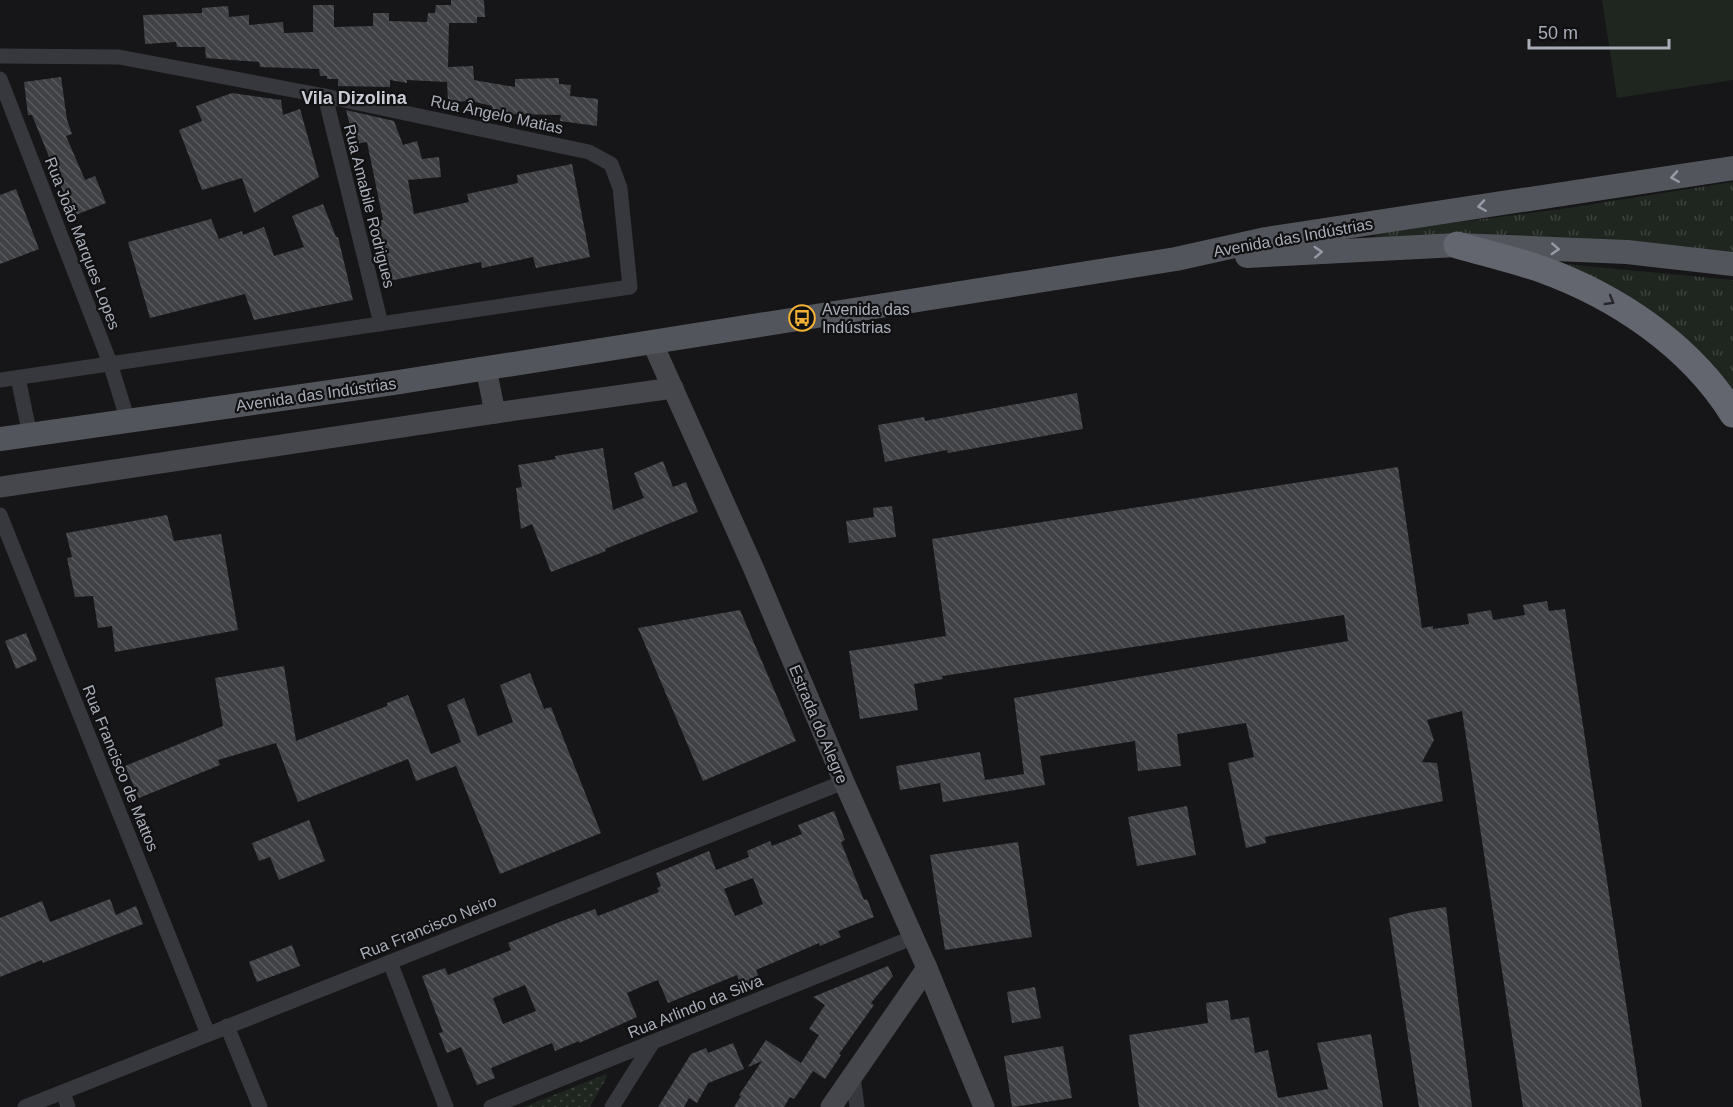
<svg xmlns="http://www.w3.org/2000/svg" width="1733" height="1107" viewBox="0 0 1733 1107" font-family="Helvetica,sans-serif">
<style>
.grass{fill:url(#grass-tufts)}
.park{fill:url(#park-dots)}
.garden{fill:#1e261f}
.building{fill:url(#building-back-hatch);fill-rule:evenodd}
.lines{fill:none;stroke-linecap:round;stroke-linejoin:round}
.street{stroke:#37383d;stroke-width:15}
.secondary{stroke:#45474d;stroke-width:21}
.primary{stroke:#53555c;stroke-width:24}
.highway{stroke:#63666e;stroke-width:27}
.oneway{stroke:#979ba6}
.oneway2{stroke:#26262a}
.labels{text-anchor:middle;stroke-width:4.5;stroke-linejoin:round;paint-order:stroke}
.street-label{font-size:16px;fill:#a8adb8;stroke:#111113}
.poi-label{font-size:16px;fill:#a8adb8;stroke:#111113;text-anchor:start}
.neighbourhood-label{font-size:18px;font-weight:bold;fill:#c9ccd4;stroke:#111113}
</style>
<defs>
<pattern id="grass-tufts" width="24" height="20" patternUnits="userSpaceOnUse" patternTransform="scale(1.5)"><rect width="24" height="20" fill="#1e261f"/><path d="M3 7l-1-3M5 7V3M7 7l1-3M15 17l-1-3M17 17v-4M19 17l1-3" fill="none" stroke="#3c433d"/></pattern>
<pattern id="park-dots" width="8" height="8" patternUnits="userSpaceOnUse" patternTransform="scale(1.5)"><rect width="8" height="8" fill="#1e261f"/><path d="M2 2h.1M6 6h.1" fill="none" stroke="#3c433d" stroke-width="1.8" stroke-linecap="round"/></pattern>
<pattern id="building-back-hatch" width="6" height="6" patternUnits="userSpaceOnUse" patternTransform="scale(1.5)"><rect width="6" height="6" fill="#404145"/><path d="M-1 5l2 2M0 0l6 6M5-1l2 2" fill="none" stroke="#595a5e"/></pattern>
</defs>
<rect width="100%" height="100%" fill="#161618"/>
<!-- grass -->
<g class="grass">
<polygon points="1733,182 1733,256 1376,242 1375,233 1561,209"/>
<polygon points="1565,264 1733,280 1733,398"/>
</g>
<!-- park -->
<polygon class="park" points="606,1074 607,1077 590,1107 524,1107"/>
<!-- garden -->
<polygon class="garden" points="1602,0 1733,0 1733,80 1617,98"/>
<!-- building -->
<g class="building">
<polygon points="451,0 484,0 485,17 477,17 477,23 449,23 448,67 473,66 474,80 515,87 515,79 559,78 559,84 571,85 570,96 598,99 597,126 560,121 561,115 507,114 506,120 490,117 492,106 471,101 448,102 447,82 407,80 407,83 390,80 390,87 338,86 338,79 327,79 327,76 320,76 319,69 260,67 259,62 206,58 205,47 177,47 176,42 145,44 143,15 202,13 202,8 228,6 229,17 249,15 249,25 283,22 284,33 313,32 313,5 334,5 334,27 373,26 373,13 389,13 389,21 427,22 428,13 435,13 436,5 451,5"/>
<polygon points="61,77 67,120 72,134 66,136 85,180 95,176 106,203 73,216 32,115 28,115 24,82"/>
<polygon points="232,93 281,100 283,115 300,109 319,177 254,213 242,178 202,190 179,130 202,121 196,106"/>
<polygon points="346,110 394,121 403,145 417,141 422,159 439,157 441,177 408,180 414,214 469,202 467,194 518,183 517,175 572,164 590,257 536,268 533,257 482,268 481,262 389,281 376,222 383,220 367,142 355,144"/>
<polygon points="16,189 39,249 0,264 0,195"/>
<polygon points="323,204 336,237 338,237 353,300 254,320 245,294 150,318 128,242 211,219 219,239 242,231 243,235 264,227 274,256 304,247 292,216"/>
<polygon points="1077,393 1083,429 948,453 947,450 885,462 878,425 924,417 925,421"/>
<polygon points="603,448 613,510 644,498 634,473 663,461 673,487 686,482 698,512 605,549 606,551 551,572 532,524 521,529 516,488 522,487 518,465 556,459 555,456"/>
<polygon points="1398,467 1422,628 1433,626 1433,629 1469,624 1467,614 1491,610 1493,620 1525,615 1523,605 1547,601 1549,611 1565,609 1642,1107 1523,1107 1462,711 1427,720 1434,740 1422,762 1437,763 1443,801 1265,837 1266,843 1246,848 1228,763 1254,757 1246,723 1177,734 1181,766 1138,771 1135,741 1040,756 1045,785 943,802 940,783 900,790 896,766 980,752 985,780 1024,774 1014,698 1348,641 1344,615 942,676 943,679 914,684 918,710 860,719 849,651 946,636 932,539"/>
<polygon points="892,506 896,537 849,543 846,521 874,517 873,508"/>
<polygon points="167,515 174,541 221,534 238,630 115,652 112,626 98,628 93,596 75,597 67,558 72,557 66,533"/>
<polygon points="740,610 796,741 703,781 638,628"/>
<polygon points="26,633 37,660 16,669 5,641"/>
<polygon points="284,666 296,741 387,706 387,703 408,695 431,754 461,742 447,705 464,698 478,736 513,722 500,685 530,673 544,709 551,707 601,833 500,874 456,766 416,781 408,759 298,802 276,743 218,760 220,765 139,798 125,766 223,726 215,678"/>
<polygon points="1187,806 1196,855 1137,866 1128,817"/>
<path d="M834,811L845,840L841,842L864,900L867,899L874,917L838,931L841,937L820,946L819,943L756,970L760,980L741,988L737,975L668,1003L658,980L643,986L627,993L637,1017L579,1043V1041L555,1051L552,1043L491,1068L495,1078L477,1085L461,1047L447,1053L439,1033L443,1032L422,976L445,968L448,975L511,950L508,943L562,921L595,909L598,916L659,892L657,888L661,886L656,873L709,851L716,870L749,857L747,851L770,841L772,846L802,834L798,825ZM753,878L763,904L735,916L724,889ZM525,985L536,1011L503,1024L493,998Z"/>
<polygon points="309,820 325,861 279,880 270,857 259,861 252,843"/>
<polygon points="1018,842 1032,937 945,950 930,855"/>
<polygon points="110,899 116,915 136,906 143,924 43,963 42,960 0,977 0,918 42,901 50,922"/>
<polygon points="1446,907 1472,1107 1419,1107 1389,918 1412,912"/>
<polygon points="292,945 300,966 257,982 249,962"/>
<polygon points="888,966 893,976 871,1003 874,1005 839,1054 841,1055 825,1079 813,1071 794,1099 790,1097 784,1107 734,1107 741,1096 739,1095 762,1061 748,1067 766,1040 801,1063 819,1035 809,1029 825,1005 813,997"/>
<polygon points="1035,987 1041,1018 1012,1023 1007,992"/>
<polygon points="1228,1000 1231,1020 1249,1017 1255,1053 1268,1050 1278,1098 1328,1089 1317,1043 1371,1034 1383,1107 1139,1107 1129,1035 1208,1023 1206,1003"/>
<polygon points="733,1043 744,1069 708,1083 697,1103 689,1098 684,1107 658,1107 691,1054 706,1048 708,1053"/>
<polygon points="1063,1046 1072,1098 1012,1107 1004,1056"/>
</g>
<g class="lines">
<!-- street -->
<g class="street">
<polyline points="0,56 119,57 325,96 589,152 611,164 620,188 630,287 0,380"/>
<polyline points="0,79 110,363 128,421"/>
<polyline points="325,96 381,324"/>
<polyline points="18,378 30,435"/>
<polyline points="0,515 208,1034"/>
<polyline points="390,962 446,1107"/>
<polyline points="227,1026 260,1107"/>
<polyline points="853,1076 857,1107"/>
<polyline points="63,1092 68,1107"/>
<polyline points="25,1107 844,782"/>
<polyline points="491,1107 914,937"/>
<polyline points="612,1107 653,1042"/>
</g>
<!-- secondary -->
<g class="secondary">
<polyline points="652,342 753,567 844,782 927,968 984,1107"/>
<polyline points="486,368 495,413"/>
<polyline points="0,487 495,413 673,388"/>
<polyline points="831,1107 927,968"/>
</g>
<!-- primary -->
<g class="primary">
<polyline points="1247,256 1457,245 1627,252 1733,264"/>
<polyline points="0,439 393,383 1176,259 1266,239 1733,168"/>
</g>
<!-- highway -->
<path class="highway" d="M1457,245C1485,253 1514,260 1541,269C1616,296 1690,345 1733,414"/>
</g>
<!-- one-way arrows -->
<defs><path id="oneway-chevron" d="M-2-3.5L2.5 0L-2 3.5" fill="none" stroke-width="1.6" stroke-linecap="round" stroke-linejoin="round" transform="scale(1.5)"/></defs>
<g class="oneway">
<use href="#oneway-chevron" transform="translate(1675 177) rotate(171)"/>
<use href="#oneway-chevron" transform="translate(1482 206) rotate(171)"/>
<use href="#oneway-chevron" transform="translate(1555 249) rotate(3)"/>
<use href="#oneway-chevron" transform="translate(1318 252) rotate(-3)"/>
</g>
<use class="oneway2" href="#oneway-chevron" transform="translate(1610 301) rotate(31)"/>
<!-- icons -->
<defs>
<g id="bus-ring" transform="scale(1.35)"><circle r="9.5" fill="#111113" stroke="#f2b134" stroke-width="1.5"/><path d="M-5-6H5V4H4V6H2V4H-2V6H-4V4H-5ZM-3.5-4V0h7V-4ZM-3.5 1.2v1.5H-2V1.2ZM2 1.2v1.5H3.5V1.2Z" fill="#f2b134"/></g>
</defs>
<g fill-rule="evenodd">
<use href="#bus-ring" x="802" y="318"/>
</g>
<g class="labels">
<!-- street labels -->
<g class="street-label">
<text transform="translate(497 114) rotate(12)" y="6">Rua Ângelo Matias</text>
<text transform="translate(370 206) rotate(76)" y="6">Rua Amabile Rodrigues</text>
<text transform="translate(1293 237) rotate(-10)" y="6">Avenida das Indústrias</text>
<text transform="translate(83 243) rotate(69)" y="6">Rua João Marques Lopes</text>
<text transform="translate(316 394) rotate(-8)" y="6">Avenida das Indústrias</text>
<text transform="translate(819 724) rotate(67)" y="6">Estrada do Alegre</text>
<text transform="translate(121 768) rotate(68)" y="6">Rua Francisco de Mattos</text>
<text transform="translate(428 927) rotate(-22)" y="6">Rua Francisco Neiro</text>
<text transform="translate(695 1006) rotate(-22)" y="6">Rua Arlindo da Silva</text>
</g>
<!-- poi labels -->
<g class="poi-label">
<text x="822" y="315">Avenida das<tspan x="822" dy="18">Indústrias</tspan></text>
</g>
<!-- neighbourhood labels -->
<g class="neighbourhood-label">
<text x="354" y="104">Vila Dizolina</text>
</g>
</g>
<!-- scale -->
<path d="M1529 39v9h140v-9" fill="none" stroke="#a8adb8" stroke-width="3"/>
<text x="1538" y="39" font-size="18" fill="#a8adb8" stroke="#111113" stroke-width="4.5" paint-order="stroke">50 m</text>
</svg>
